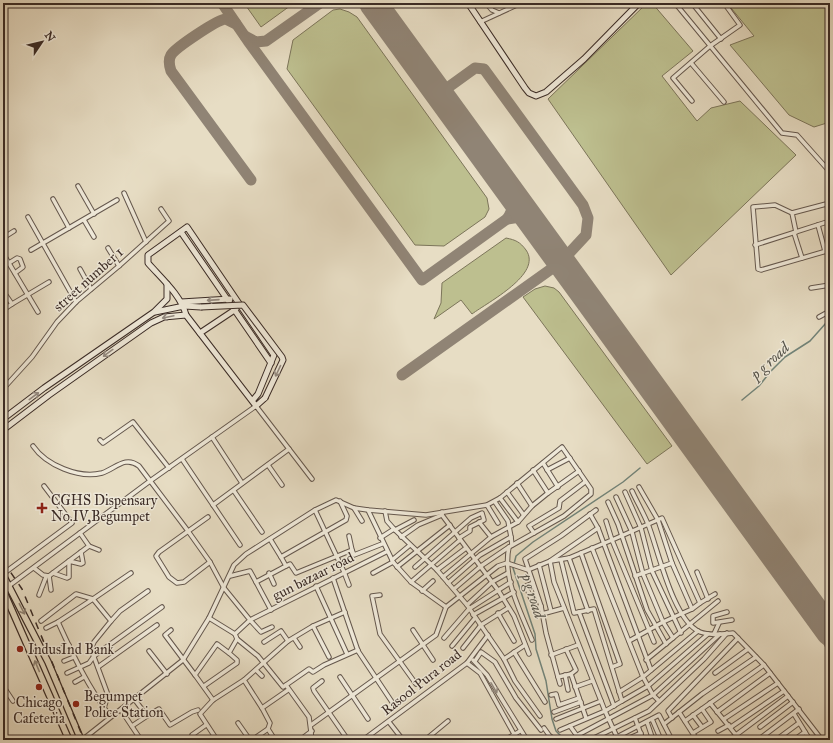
<svg xmlns="http://www.w3.org/2000/svg" width="833" height="743" viewBox="0 0 833 743" font-family="'IM FELL Great Primer',serif">
<style>
.green{fill:#bdbf8f;stroke:#7c755a}
.lines{fill:none;stroke-linecap:round;stroke-linejoin:round}
.stream{stroke:#728378;stroke-width:1.5}
.taxiway{stroke:#908475;stroke-width:11}
.runway{stroke:#908475;stroke-width:28}
.street-casing{stroke:#65584e;stroke-width:5.5}
.secondary-casing{stroke:#3a2b26;stroke-width:7}
.primary-casing{stroke:#3a2b26;stroke-width:8}
.street{stroke:#efe9d9;stroke-width:3.5}
.secondary{stroke:#efe9d9;stroke-width:5}
.primary{stroke:#e7ddc4;stroke-width:5.5}
.rail{stroke:#3a2b26;stroke-width:1.5;stroke-dasharray:7 7;stroke-linecap:butt}
.secondary-bridge-casing{stroke:#3a2b26;stroke-width:7;stroke-linecap:butt}
.secondary-bridge{stroke:#efe9d9;stroke-width:5}
.oneway{stroke:#948a80}
.oneway2{stroke:#908475}
.poi-dot{fill:#8f2418;stroke:#efe9d9;stroke-width:1.5}
.labels{text-anchor:middle;stroke-width:3;stroke-linejoin:round;paint-order:stroke}
.street-label{font-size:14px;fill:#3a2b26;stroke:#efe9d9}
.poi-label{font-size:14px;fill:#3a2b26;stroke:#efe9d9;text-anchor:start}
.water-label{font-size:15px;font-style:italic;fill:#525048;stroke:#efe9d9}
</style>
<rect width="100%" height="100%" fill="#e7ddc4"/>
<filter id="stains"><feTurbulence type="fractalNoise" baseFrequency=".005" numOctaves="4"/><feColorMatrix values="0 0 0 0 .2 0 0 0 0 .09 0 0 0 0 .02 0 0 0 .5 -.17"/></filter>
<radialGradient id="worn" r=".72"><stop offset=".6" stop-color="#630" stop-opacity="0"/><stop offset="1" stop-color="#630" stop-opacity=".3"/></radialGradient>
<!-- green -->
<g class="green">
<polygon points="244,3 294,3 261,27"/>
<polygon points="647,3 652,3 693,51 662,76 697,121 711,108 740,101 796,155 671,275 548,99"/>
<polygon points="727,3 830,3 830,122 814,127 789,115 730,45 754,36"/>
<polygon points="340,9 349,12 357,17 487,198 489,209 485,217 444,246 415,245 287,69 293,40 333,10"/>
<path d="M506,238C516,240 520,242 526,250C543,274 488,302 472,314L461,300L434,319L441,303L442,283Z"/>
<polygon points="545,286 554,288 559,292 672,446 647,464 523,297 535,289"/>
</g>
<g class="lines">
<!-- stream -->
<g class="stream">
<polyline points="742,400 759,386 771,371 785,357 810,341 826,323 830,323"/>
<polyline points="565,740 556,731 552,719 546,681 536,649 535,634 513,568 516,556 533,542 623,482 640,468"/>
</g>
<!-- taxiway -->
<g class="taxiway">
<path d="M222,3L248,41L422,280L507,219C513,211 514,202 510,193"/>
<path d="M236,24L226,19C218,19 175,48 171,55C168,60 169,65 171,71L251,180"/>
<polyline points="245,36 256,42 266,41 320,3"/>
<polyline points="507,219 520,217 533,223"/>
<polyline points="402,375 561,262 586,235 588,218 583,205 484,69 475,68 439,94"/>
<polyline points="807,600 830,645"/>
<polyline points="810,605 820,611 830,612"/>
</g>
<!-- runway -->
<polyline class="runway" points="373,3 830,632"/>
<!-- street casing -->
<g class="street-casing">
<g id="street">
<polyline points="486,3 492,10 499,13"/>
<polyline points="675,3 782,133 797,135 830,172"/>
<polyline points="692,3 721,39"/>
<polyline points="480,22 519,4 526,3"/>
<polyline points="691,63 724,102"/>
<polyline points="692,101 673,78 710,46 740,25 724,3"/>
<polyline points="78,186 94,214"/>
<polyline points="124,193 146,242"/>
<polyline points="53,199 69,228"/>
<polyline points="792,213 775,205 753,207 758,269 761,270 830,250"/>
<polyline points="28,217 76,302"/>
<polyline points="84,220 94,237"/>
<polyline points="818,225 825,251"/>
<polyline points="796,232 792,213 830,203"/>
<polyline points="794,233 802,258"/>
<polyline points="3,238 14,231"/>
<polyline points="755,245 830,221"/>
<polyline points="108,248 119,266"/>
<polyline points="31,250 117,200"/>
<polyline points="4,255 38,312"/>
<polyline points="9,263 17,258 20,259 23,267 15,273"/>
<polyline points="80,269 91,289"/>
<polyline points="811,288 830,285"/>
<polyline points="3,291 12,304 3,310"/>
<polyline points="12,304 49,282"/>
<polyline points="819,317 830,311"/>
<polyline points="3,389 32,357 57,322 76,302 119,266 169,221 161,209"/>
<polyline points="212,437 242,483"/>
<polyline points="100,440 103,443 133,422 169,468"/>
<path d="M33,446C46,465 79,479 102,473C115,469 125,455 139,466L188,531L210,562L224,588L250,620L235,634"/>
<polyline points="182,459 240,545"/>
<polyline points="543,463 558,487"/>
<polyline points="268,465 282,485"/>
<polyline points="533,470 548,493 579,471"/>
<polyline points="547,470 570,458"/>
<polyline points="517,483 532,506"/>
<polyline points="234,491 262,532"/>
<path d="M632,491C637,502 643,512 648,524C658,549 673,621 700,632C710,636 722,634 733,633L764,665L822,740"/>
<polyline points="507,492 523,514"/>
<polyline points="625,492 641,528 652,571 681,633"/>
<polyline points="616,497 632,532 643,574 663,622 673,638 718,601"/>
<polyline points="495,502 508,521 511,537"/>
<polyline points="608,502 618,524 647,610 666,644"/>
<polyline points="213,505 289,449"/>
<polyline points="487,505 498,523"/>
<polyline points="354,508 362,521"/>
<polyline points="315,510 344,572 349,585"/>
<polyline points="368,510 393,562 411,582 446,607"/>
<polyline points="385,511 387,521 395,530 437,570 467,605 504,659 515,681 540,716"/>
<polyline points="442,512 442,515 498,590 514,616 529,654"/>
<polyline points="590,514 598,528 651,670"/>
<polyline points="208,517 159,552 156,556 169,577 177,583 184,582 210,562"/>
<polyline points="479,522 491,537"/>
<polyline points="518,522 532,506 548,493"/>
<polyline points="395,530 414,520"/>
<polyline points="80,533 89,546 99,550"/>
<polyline points="534,533 529,526 559,508 560,501 585,482"/>
<polyline points="401,537 418,525 442,515"/>
<polyline points="380,538 394,529"/>
<polyline points="270,539 281,557 346,520 347,516 340,501"/>
<path d="M509,547C502,578 521,612 532,640"/>
<polyline points="592,548 643,677 653,695 659,701"/>
<polyline points="352,550 354,555 382,544"/>
<polyline points="581,553 620,664 612,667"/>
<polyline points="281,557 286,566 290,564 296,573 352,550 349,536"/>
<polyline points="569,558 588,611"/>
<polyline points="392,560 410,545"/>
<polyline points="561,560 574,613 594,609 622,701 605,711 617,737 611,740"/>
<polyline points="550,561 554,582 605,711 560,730"/>
<polyline points="551,561 569,558 612,540 606,521"/>
<polyline points="539,565 551,611"/>
<polyline points="397,567 450,525"/>
<polyline points="415,567 471,518 482,513 484,520 470,527 470,531 459,538"/>
<polyline points="34,568 43,575 49,576 89,546"/>
<polyline points="437,570 466,548"/>
<polyline points="697,572 708,599"/>
<polyline points="53,573 67,578 69,577 69,561 81,564 83,563 81,552"/>
<polyline points="269,573 274,584"/>
<polyline points="373,573 393,562"/>
<polyline points="3,574 72,523 44,486"/>
<polyline points="49,576 51,590"/>
<polyline points="230,576 250,571 256,582 286,566"/>
<polyline points="635,576 672,563"/>
<polyline points="443,577 491,537 518,522 500,498"/>
<polyline points="333,578 358,651 392,702"/>
<polyline points="256,582 271,610"/>
<polyline points="411,582 460,540"/>
<polyline points="448,583 480,555 511,537 512,545"/>
<polyline points="533,583 526,586 535,609 541,606"/>
<polyline points="10,585 150,481 256,406 312,479"/>
<polyline points="316,586 347,654"/>
<polyline points="422,591 433,581"/>
<polyline points="39,595 46,577"/>
<polyline points="380,595 372,596 380,634 416,684"/>
<polyline points="700,603 715,594"/>
<polyline points="467,605 492,582 508,573"/>
<polyline points="579,612 614,706"/>
<polyline points="727,612 713,616 713,623 732,620"/>
<polyline points="498,613 514,641"/>
<polyline points="542,614 564,608"/>
<polyline points="473,615 514,592"/>
<polyline points="209,618 235,634 237,639 258,656 283,687 286,685 309,717 312,740"/>
<polyline points="41,621 76,594 93,599 131,573"/>
<polyline points="111,621 120,611 148,591"/>
<polyline points="313,626 329,657"/>
<polyline points="272,627 261,632 250,620 386,552"/>
<polyline points="46,628 58,622"/>
<polyline points="171,630 165,635 195,675"/>
<polyline points="413,630 433,660"/>
<polyline points="714,634 719,623"/>
<polyline points="294,638 300,647"/>
<polyline points="444,638 469,609 511,582"/>
<polyline points="629,641 663,622 692,609 672,563 658,520 639,487"/>
<polyline points="264,642 281,631 288,641"/>
<polyline points="654,642 612,540 662,518 700,603 692,609"/>
<polyline points="452,646 475,618"/>
<polyline points="62,648 69,645"/>
<polyline points="463,648 481,625 508,608"/>
<polyline points="566,649 576,670 571,674"/>
<polyline points="149,651 167,674"/>
<polyline points="514,652 545,702"/>
<polyline points="551,655 578,645"/>
<polyline points="504,659 525,645"/>
<polyline points="473,660 487,675 527,740"/>
<polyline points="646,660 673,638"/>
<polyline points="64,661 74,657"/>
<polyline points="475,661 481,652 495,662 516,698 541,730"/>
<polyline points="467,663 480,673 514,734"/>
<polyline points="98,667 157,625"/>
<polyline points="256,670 262,676"/>
<polyline points="67,673 89,663 94,656 162,607"/>
<polyline points="715,673 748,649"/>
<polyline points="565,675 568,690"/>
<polyline points="340,677 368,719"/>
<polyline points="558,677 560,684"/>
<polyline points="322,681 313,688 314,691 348,740"/>
<polyline points="75,682 84,677"/>
<polyline points="286,685 309,669 313,672 324,665 358,650"/>
<polyline points="3,686 13,701"/>
<polyline points="204,686 237,663 237,660 229,653 237,639"/>
<polyline points="575,687 592,681"/>
<polyline points="619,692 643,677 698,631"/>
<polyline points="551,695 556,694 559,705 579,698"/>
<polyline points="135,700 147,716 159,709 170,725 192,712 198,710"/>
<polyline points="213,700 195,675 217,644 229,653"/>
<polyline points="622,701 648,686 708,634"/>
<polyline points="710,703 736,735 729,740"/>
<path d="M104,708L108,695L91,649L94,642L111,621L93,599L58,622C73,655 88,687 110,716"/>
<polyline points="262,708 288,690"/>
<polyline points="121,710 141,740"/>
<polyline points="554,712 581,702"/>
<polyline points="679,712 697,740"/>
<polyline points="717,712 770,673"/>
<polyline points="794,714 810,740"/>
<polyline points="693,715 702,727"/>
<polyline points="586,718 571,674 558,677 546,633 541,606 525,559 561,536 596,510"/>
<polyline points="635,718 643,740"/>
<polyline points="672,718 668,711 738,638"/>
<polyline points="556,719 601,701"/>
<polyline points="652,719 661,740"/>
<polyline points="724,719 778,683"/>
<polyline points="685,721 764,665"/>
<polyline points="389,722 403,740"/>
<polyline points="647,722 653,740"/>
<polyline points="238,723 250,740"/>
<polyline points="664,724 702,694 756,657"/>
<polyline points="311,725 436,635 446,607 498,566 507,563 528,570 550,561 598,528"/>
<polyline points="132,726 147,716"/>
<polyline points="570,726 580,740"/>
<polyline points="731,727 784,691"/>
<polyline points="760,727 793,702"/>
<polyline points="544,728 549,735 555,740"/>
<polyline points="718,731 729,725"/>
<polyline points="693,733 711,722 702,709"/>
<polyline points="576,736 653,695 720,634"/>
<polyline points="617,737 659,715 672,740"/>
<polyline points="82,740 183,660 209,618 234,565 246,554 315,510 336,500 354,508 368,510 426,515 487,505 500,498 562,447 591,489 591,494 564,516 509,547 481,566 454,589"/>
<polyline points="196,740 192,735 206,725"/>
<polyline points="217,740 200,714 213,700 244,680"/>
<polyline points="252,740 268,729"/>
<polyline points="275,740 268,729 270,723 262,708 244,680 288,641 313,626 345,612"/>
<polyline points="300,740 312,731"/>
<polyline points="363,740 467,663 488,635"/>
<polyline points="425,740 448,721"/>
<polyline points="505,740 520,731"/>
<polyline points="590,740 649,711 704,659 727,633"/>
<polyline points="625,740 641,733"/>
<polyline points="739,740 736,735 788,696"/>
<polyline points="758,740 799,709"/>
<polyline points="776,740 799,723"/>
<polyline points="794,740 805,732"/>
</g>
</g>
<!-- secondary casing -->
<g class="secondary-casing">
<g id="secondary">
<polyline points="468,3 525,88 529,93 536,96 546,92 584,59 639,3"/>
<polyline points="181,232 271,363"/>
<polyline points="181,302 230,299"/>
<polyline points="155,312 184,306 201,307"/>
<polyline points="200,333 236,309"/>
<path d="M253,400L258,394L274,355L187,227L148,255V263C161,278 181,295 186,315L256,406L265,398"/>
<polyline points="3,419 44,388 154,312 167,299 167,284"/>
<polyline points="3,430 49,395 151,323 164,317 186,315"/>
</g>
</g>
<!-- primary casing -->
<g class="primary-casing">
<g id="primary">
<polyline points="3,575 48,662 81,740"/>
<polyline points="3,590 69,740"/>
</g>
</g>
<!-- street -->
<use href="#street" class="street"/>
<!-- secondary -->
<use href="#secondary" class="secondary"/>
<!-- primary -->
<use href="#primary" class="primary"/>
<!-- rail -->
<polyline class="rail" points="3,561 22,589 84,740"/>
<!-- secondary-bridge casing -->
<g class="secondary-bridge-casing">
<polyline id="secondary-bridge" points="201,307 243,305 282,357 283,360 265,398"/>
</g>
<!-- secondary-bridge -->
<use href="#secondary-bridge" class="secondary-bridge"/>
</g>
<!-- one-way arrows -->
<defs><path id="oneway-shaft" d="M-6 0H5M1.5-3L5.5 0L1.5 3" fill="none" stroke-width="1.6" stroke-linecap="round" stroke-linejoin="round"/></defs>
<g class="oneway">
<use href="#oneway-shaft" transform="translate(213 300) rotate(176)"/>
<use href="#oneway-shaft" transform="translate(168 317) rotate(168)"/>
<use href="#oneway-shaft" transform="translate(108 353) rotate(144)"/>
<use href="#oneway-shaft" transform="translate(278 371) rotate(115)"/>
<use href="#oneway-shaft" transform="translate(34 396) rotate(-37)"/>
<use href="#oneway-shaft" transform="translate(494 688) rotate(60)"/>
</g>
<g class="oneway2">
<use href="#oneway-shaft" transform="translate(22 609) rotate(63)"/>
<use href="#oneway-shaft" transform="translate(37 666) rotate(-113)"/>
</g>
<!-- markers -->
<g class="poi-dot">
<path d="M40 502h4v4h4v4h-4v4h-4v-4h-4v-4h4z"/>
<circle cx="20" cy="649" r="4"/>
<circle cx="39" cy="687" r="4"/>
<circle cx="76" cy="704" r="4"/>
</g>
<g class="labels">
<!-- street labels -->
<g class="street-label">
<text transform="translate(88 279) rotate(-42)" y="5">street number 1</text>
<text transform="translate(313 576) rotate(-27)" y="5">gun bazaar road</text>
<text transform="translate(421 682) rotate(-38)" y="5">Rasool Pura road</text>
</g>
<!-- poi labels -->
<g class="poi-label">
<text x="51" y="505">CGHS Dispensary<tspan x="51" dy="16">No.IV,Begumpet</tspan></text>
<text x="28" y="654">IndusInd Bank</text>
<text x="84" y="701">Begumpet<tspan x="84" dy="16">Police Station</tspan></text>
<text x="39" y="707" text-anchor="middle">Chicago<tspan x="39" dy="16">Cafeteria</tspan></text>
</g>
<!-- water labels -->
<g class="water-label">
<text transform="translate(770 361) rotate(-43)" y="5">p g road</text>
<text transform="translate(533 596) rotate(72)" y="5">p g road</text>
</g>
</g>
<!-- margin -->
<rect width="833" height="743" fill="none" stroke="#e7ddc4" stroke-width="16"/>
<rect x="4" y="4" width="825" height="735" fill="none" stroke="#3a2b26" stroke-width="2"/>
<rect x="8" y="8" width="817" height="727" fill="none" stroke="#3a2b26"/>
<!-- north arrow -->
<g transform="translate(42 42) rotate(55)" stroke="#efe9d9" stroke-width="3" paint-order="stroke">
<path d="M0-3L7 15L0 10L-7 15Z" fill="#3a2b26"/>
<text y="-6" font-size="11" font-weight="bold" text-anchor="middle" fill="#3a2b26">N</text>
</g>
<rect width="100%" height="100%" filter="url(#stains)"/>
<rect width="100%" height="100%" fill="url(#worn)"/>
</svg>
